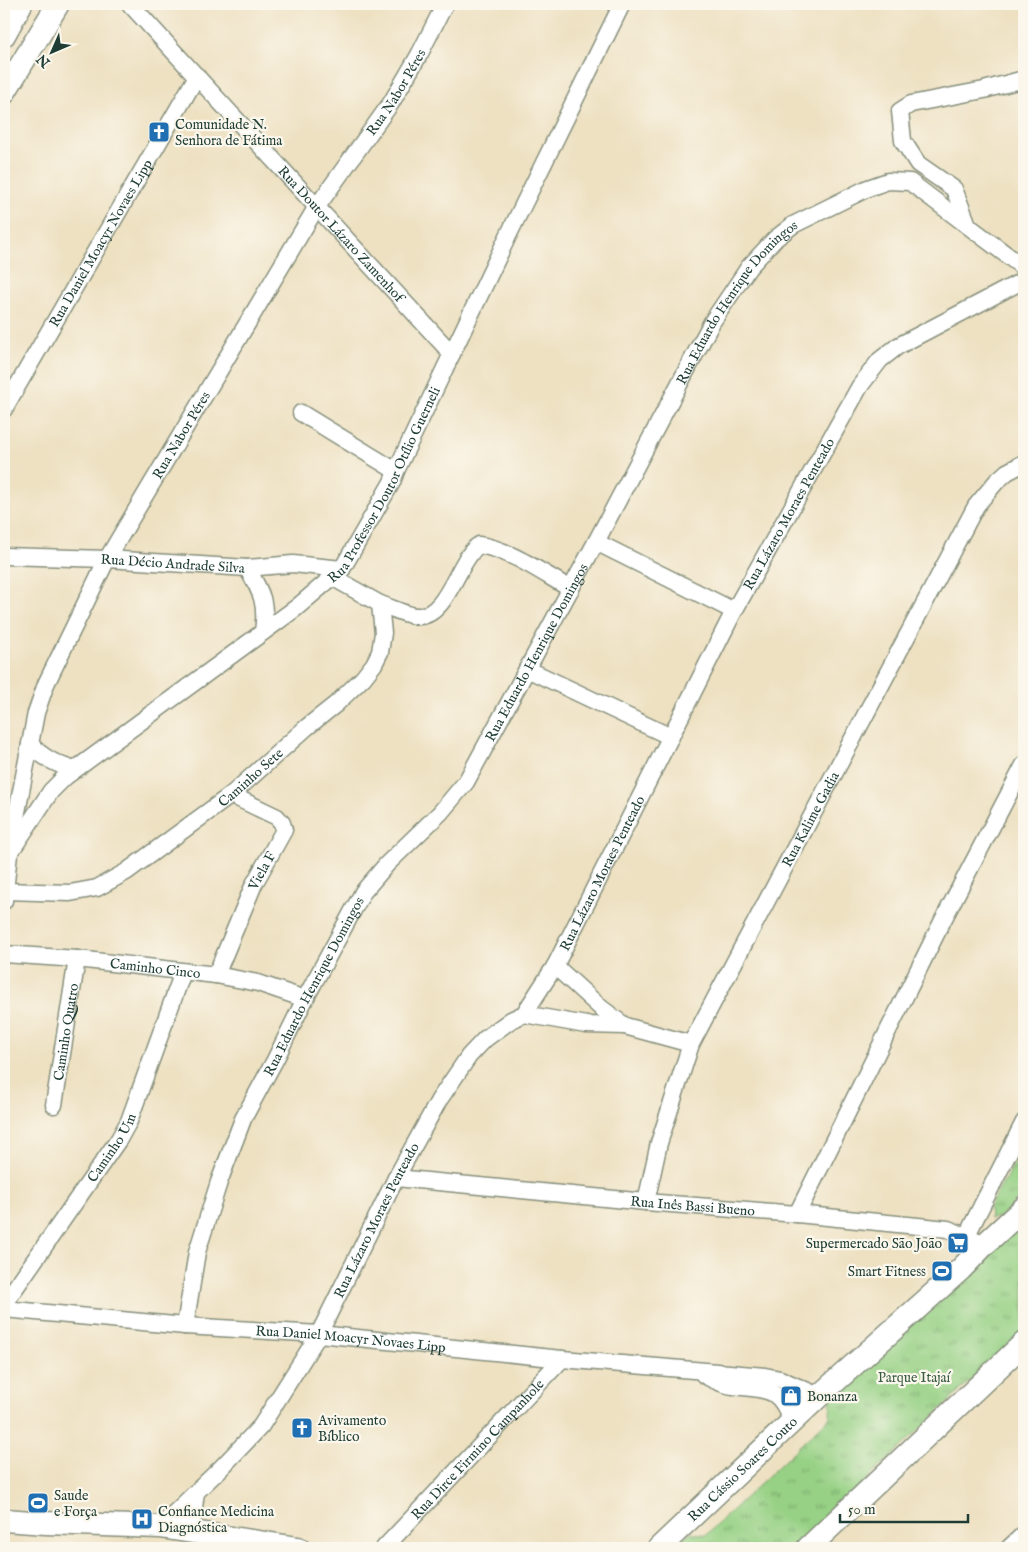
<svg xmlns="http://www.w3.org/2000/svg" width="1028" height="1552" viewBox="0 0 1028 1552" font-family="'IM FELL English',serif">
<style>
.grass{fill:url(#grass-tufts);stroke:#5b875c}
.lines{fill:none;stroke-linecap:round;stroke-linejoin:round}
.street-casing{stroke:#868f7b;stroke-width:19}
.secondary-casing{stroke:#868f7b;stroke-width:25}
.street{stroke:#fff;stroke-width:16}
.secondary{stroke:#fff;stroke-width:22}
.labels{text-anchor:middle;stroke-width:4.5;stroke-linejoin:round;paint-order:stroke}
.street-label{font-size:14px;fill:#1f3d34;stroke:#fbf7ec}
.poi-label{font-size:14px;fill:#1f3d34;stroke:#fbf7ec;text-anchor:start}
.park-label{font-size:14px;fill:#375b44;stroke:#fbf7ec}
</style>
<defs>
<pattern id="grass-tufts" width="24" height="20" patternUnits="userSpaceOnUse" patternTransform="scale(1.25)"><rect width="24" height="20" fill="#97d185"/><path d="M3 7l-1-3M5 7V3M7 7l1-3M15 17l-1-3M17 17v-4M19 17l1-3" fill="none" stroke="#7bab6e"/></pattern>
</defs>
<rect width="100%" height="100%" fill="#fbf7ec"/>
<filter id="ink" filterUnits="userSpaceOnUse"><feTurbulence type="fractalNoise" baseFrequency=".02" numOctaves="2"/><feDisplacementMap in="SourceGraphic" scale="10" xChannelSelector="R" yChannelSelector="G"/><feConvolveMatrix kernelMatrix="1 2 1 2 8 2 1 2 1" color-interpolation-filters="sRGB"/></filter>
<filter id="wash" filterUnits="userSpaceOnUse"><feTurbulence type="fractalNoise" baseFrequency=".0096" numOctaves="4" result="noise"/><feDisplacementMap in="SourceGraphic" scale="20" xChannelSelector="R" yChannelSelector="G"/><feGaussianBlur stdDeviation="1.12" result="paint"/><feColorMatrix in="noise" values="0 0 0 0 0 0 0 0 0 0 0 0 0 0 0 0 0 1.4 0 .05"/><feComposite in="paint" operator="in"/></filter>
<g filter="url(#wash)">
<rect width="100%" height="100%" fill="#eee1c2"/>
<!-- grass -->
<g class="grass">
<polygon points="1024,1147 1024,1193 1000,1217 990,1219 989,1207"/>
<polygon points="1024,1215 1024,1330 795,1548 673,1548 690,1532 706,1535 830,1417 831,1397"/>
</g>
</g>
<g filter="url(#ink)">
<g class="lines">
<!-- street casing -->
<g class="street-casing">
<g id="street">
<path id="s1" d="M130,4L452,354"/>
<polyline points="968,225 954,189 918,164 903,141 900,111 911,104 984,90 1024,79"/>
<path id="s2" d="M4,409L197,76"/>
<polyline points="301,413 396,471"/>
<polyline points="596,542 734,611"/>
<path id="s3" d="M4,556L107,559L247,568L293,564L342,569"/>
<path d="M247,568C262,593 267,603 263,632"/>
<path d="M380,604C390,607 408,616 417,616C447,619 458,558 479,545C509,549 544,574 571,589"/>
<polyline points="527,669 671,737"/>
<path d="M30,744C43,758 56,764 74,770"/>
<path id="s4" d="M9,854L51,791L65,777L296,608L342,569L392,482L396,471L507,238L622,4"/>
<path id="s5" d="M5,891L70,893L97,888L126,872L231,795L307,727L336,704L363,678L374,664L380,652L383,633L380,604L332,577"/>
<path id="s6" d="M4,901L9,854L36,713L46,684L107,559L316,208L391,103L419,55L445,4"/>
<path id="s7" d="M4,954L77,959L216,975L258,983L305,999"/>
<polyline points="555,966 601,1008 625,1026"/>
<path id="s8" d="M216,975L254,884L284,830L282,823L277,817L231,795"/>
<polyline points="524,1014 586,1025 625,1026 691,1044"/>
<path id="s9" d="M54,1105L77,959"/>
<path id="s10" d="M396,1178L646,1202L797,1214L948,1229L985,1244"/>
<path id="s11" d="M646,1202L659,1143L691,1044L976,506L996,482L1007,472L1024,463"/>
<polyline points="797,1214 943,920 1024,765"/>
<polyline points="966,1237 1024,1122"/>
<path id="s12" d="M4,1304L119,1139L129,1121L183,972"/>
<path id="s13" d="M4,1309L185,1326L319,1334L562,1359L765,1376L780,1379L819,1396"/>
<path id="s14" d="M185,1326L197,1252L219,1182L243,1119L275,1060L305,999L363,892L387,864L440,813L466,782L596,542L712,322L749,267L775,239L793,225L868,188L888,181L910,182L1024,268"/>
<path d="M704,1375C713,1380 723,1385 733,1386C765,1390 781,1386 791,1422"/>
<path id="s15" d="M160,1527L222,1467L261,1426L319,1334L396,1178L439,1100L469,1056L485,1039L511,1020L524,1014L555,966L734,611L860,386L880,360L898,346L1024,280"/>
<polyline points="191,1531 196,1492"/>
<path id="s16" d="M384,1548L562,1359"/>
<polyline points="1009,1548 1024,1534"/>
</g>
</g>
<!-- secondary casing -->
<g class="secondary-casing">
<g id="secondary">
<polyline points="4,35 21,4"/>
<polyline points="4,93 58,4"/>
<polyline points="4,1520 46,1523 160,1527 298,1548"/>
<path id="s17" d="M659,1548L819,1396L961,1269L985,1244L1024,1208"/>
<polyline points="808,1548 1024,1343"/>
</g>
</g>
<!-- street -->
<use href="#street" class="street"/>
<!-- secondary -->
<use href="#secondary" class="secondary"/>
</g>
</g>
<!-- icons -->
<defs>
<g id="church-square" transform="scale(1.125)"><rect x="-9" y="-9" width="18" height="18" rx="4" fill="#1f6fb2" stroke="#fbf7ec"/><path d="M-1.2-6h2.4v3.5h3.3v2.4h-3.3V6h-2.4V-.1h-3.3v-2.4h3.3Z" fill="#fff"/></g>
<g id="supermarket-square" transform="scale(1.125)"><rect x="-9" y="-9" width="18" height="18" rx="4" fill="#1f6fb2" stroke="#fbf7ec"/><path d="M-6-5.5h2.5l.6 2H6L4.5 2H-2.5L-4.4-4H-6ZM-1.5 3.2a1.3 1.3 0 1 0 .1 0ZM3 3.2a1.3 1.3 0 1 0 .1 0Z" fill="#fff"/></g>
<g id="stadium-square" transform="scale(1.125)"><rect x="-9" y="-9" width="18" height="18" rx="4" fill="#1f6fb2" stroke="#fbf7ec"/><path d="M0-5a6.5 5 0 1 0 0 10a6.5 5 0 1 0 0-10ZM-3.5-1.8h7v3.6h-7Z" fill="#fff"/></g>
<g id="shop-square" transform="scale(1.125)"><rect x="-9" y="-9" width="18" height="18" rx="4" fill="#1f6fb2" stroke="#fbf7ec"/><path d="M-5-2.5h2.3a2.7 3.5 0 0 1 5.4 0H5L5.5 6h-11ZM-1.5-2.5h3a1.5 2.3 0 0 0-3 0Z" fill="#fff"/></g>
<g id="hospital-square" transform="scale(1.125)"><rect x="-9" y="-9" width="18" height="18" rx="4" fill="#1f6fb2" stroke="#fbf7ec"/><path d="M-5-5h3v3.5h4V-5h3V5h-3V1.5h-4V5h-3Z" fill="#fff"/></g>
</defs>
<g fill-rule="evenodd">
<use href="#church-square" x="159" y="132"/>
<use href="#supermarket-square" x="958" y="1243"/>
<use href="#stadium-square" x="942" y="1271"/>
<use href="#shop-square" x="791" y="1396"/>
<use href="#church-square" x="302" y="1428"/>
<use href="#stadium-square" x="38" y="1503"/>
<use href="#hospital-square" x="142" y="1519"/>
</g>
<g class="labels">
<!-- street labels -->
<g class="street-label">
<text dy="5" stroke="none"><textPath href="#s6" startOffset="910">Rua Nabor Péres</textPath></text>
<text dy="5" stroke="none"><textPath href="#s1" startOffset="312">Rua Doutor Lázaro Zamenhof</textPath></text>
<text dy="5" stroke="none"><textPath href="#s2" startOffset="192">Rua Daniel Moacyr Novaes Lipp</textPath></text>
<text dy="5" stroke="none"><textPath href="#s14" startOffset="1176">Rua Eduardo Henrique Domingos</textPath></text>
<text dy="5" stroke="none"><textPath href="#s6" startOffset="505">Rua Nabor Péres</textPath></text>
<text dy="5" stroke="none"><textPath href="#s4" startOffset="536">Rua Professor Doutor Otílio Guerneli</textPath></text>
<text dy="5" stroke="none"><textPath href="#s15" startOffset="1204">Rua Lázaro Moraes Penteado</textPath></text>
<text dy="5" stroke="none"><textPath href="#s3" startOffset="169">Rua Décio Andrade Silva</textPath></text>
<text dy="5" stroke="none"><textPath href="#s14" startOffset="771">Rua Eduardo Henrique Domingos</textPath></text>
<text dy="5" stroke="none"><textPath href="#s5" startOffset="282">Caminho Sete</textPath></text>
<text dy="5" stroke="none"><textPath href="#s11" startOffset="419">Rua Kalime Gadia</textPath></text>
<text dy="5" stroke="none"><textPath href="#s8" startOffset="114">Viela F</textPath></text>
<text dy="5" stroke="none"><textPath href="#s15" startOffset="799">Rua Lázaro Moraes Penteado</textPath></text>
<text dy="5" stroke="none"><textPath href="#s7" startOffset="152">Caminho Cinco</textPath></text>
<text dy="5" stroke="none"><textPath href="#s14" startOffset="366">Rua Eduardo Henrique Domingos</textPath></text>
<text dy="5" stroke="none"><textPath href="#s9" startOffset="74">Caminho Quatro</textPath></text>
<text dy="5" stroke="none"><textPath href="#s12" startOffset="190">Caminho Um</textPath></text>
<text dy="5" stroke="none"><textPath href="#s10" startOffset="298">Rua Inês Bassi Bueno</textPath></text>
<text dy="5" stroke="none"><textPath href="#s15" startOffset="379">Rua Lázaro Moraes Penteado</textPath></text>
<text dy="5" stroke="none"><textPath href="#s13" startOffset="348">Rua Daniel Moacyr Novaes Lipp</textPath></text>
<text dy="5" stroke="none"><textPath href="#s16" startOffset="136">Rua Dirce Firmino Campanhole</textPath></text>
<text dy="5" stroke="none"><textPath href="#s17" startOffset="115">Rua Cássio Soares Couto</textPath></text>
</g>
<!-- poi labels -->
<g class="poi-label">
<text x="175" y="129">Comunidade N.<tspan x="175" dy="16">Senhora de Fátima</tspan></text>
<text x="942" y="1248" text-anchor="end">Supermercado São João</text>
<text x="926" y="1276" text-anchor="end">Smart Fitness</text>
<text x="807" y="1401">Bonanza</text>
<text x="318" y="1425">Avivamento<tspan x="318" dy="16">Bíblico</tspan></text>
<text x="54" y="1500">Saude<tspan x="54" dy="16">e Força</tspan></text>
<text x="158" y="1516">Confiance Medicina<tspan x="158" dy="16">Diagnóstica</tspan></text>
</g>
<!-- park labels -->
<g class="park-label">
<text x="914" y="1382">Parque Itajaí</text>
</g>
</g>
<!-- margin -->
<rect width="1028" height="1552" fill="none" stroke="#fbf7ec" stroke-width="20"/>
<!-- north arrow -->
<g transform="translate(52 52) rotate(225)" stroke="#fbf7ec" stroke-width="4" paint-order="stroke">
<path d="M0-4L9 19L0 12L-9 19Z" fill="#1f3d34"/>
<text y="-8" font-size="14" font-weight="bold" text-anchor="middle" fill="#1f3d34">N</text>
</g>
<!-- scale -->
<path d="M840 1514v8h128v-8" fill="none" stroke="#1f3d34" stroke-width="2.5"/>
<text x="848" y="1514" font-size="15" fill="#1f3d34" stroke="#fbf7ec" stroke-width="4" paint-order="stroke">50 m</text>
</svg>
